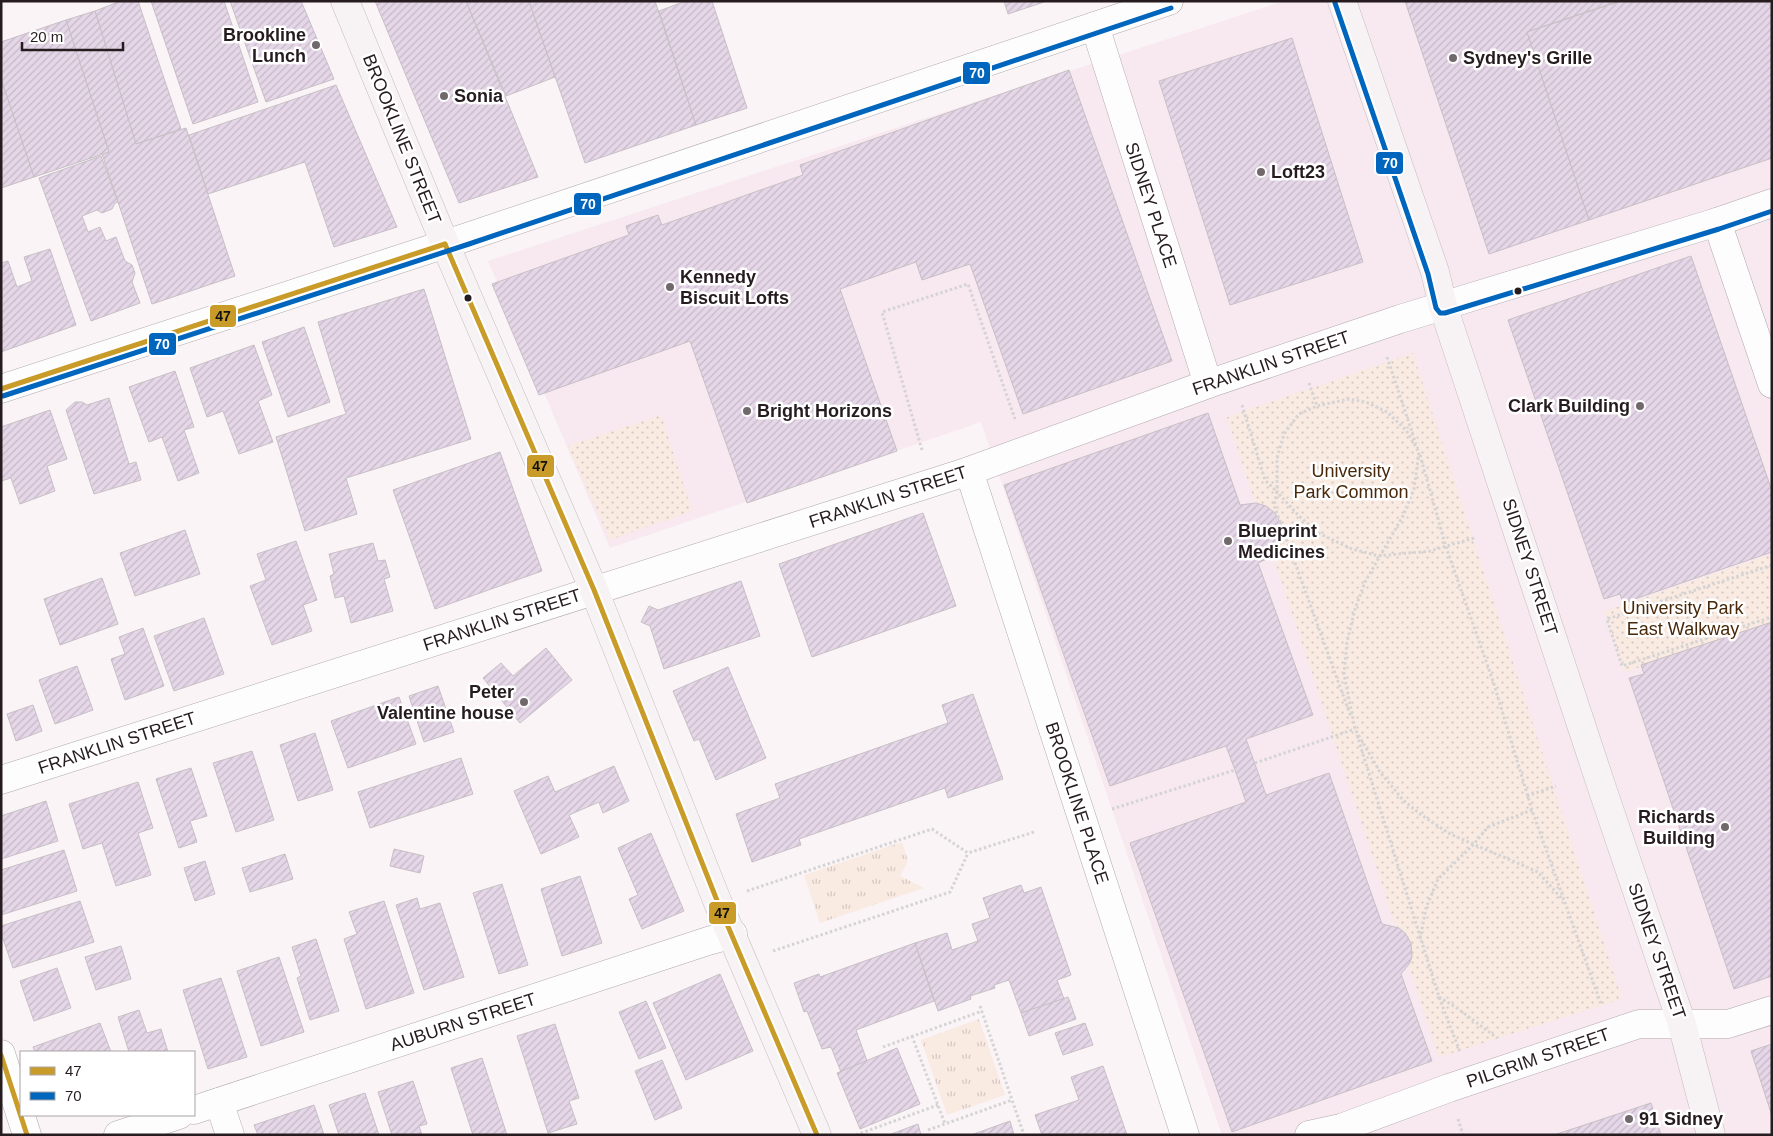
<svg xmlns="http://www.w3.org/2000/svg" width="1773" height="1136" viewBox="0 0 1773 1136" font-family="Helvetica,sans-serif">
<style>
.built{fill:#f8e8ef}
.grass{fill:url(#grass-tufts)}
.park{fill:url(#park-dots)}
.building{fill:url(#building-hatch);stroke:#c6c0c5}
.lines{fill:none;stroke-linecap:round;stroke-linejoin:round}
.minor-casing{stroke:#b0a9ac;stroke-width:29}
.major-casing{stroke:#c6bcbe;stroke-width:29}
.path{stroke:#d5d4d4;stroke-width:3;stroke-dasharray:2.5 2.5;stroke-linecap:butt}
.minor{stroke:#fefdfe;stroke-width:28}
.major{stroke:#f7f2f3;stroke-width:28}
.bus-1-casing{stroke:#fff;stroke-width:9}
.bus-2-casing{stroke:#fff;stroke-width:9}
.bus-1{stroke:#c99c29;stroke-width:5}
.bus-2{stroke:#0065bd;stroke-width:5}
.poi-dot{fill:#70686b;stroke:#fff;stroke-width:2}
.bus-dot{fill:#261c20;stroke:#fff;stroke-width:2}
.labels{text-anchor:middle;stroke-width:5;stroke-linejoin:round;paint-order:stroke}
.poi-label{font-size:18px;font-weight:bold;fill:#261c20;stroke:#fff;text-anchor:start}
.street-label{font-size:18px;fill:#261c20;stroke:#fff}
.park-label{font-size:18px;fill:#482809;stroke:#fff}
.line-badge{stroke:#fff;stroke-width:2}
.badge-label{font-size:14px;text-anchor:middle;font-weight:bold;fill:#fff}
.pale-badge-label{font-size:14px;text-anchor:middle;font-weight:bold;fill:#111}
</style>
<defs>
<pattern id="grass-tufts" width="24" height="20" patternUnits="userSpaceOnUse" patternTransform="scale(1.25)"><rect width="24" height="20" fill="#f9eae2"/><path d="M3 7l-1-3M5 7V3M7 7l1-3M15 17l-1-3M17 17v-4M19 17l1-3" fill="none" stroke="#d5c8c2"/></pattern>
<pattern id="park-dots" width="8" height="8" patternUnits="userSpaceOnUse" patternTransform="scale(1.25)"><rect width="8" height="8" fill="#f9eae2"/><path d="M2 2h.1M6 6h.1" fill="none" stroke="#d5c8c2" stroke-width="1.8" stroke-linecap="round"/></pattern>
<pattern id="building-hatch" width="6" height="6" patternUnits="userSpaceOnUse" patternTransform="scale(1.25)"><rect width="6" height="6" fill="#e6d7e8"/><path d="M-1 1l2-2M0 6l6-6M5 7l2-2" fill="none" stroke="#c5b8c7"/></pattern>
</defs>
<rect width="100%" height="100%" fill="#faf4f7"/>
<!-- built -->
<polygon class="built" points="1284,1 1772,1 1772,1135 1222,1135 981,422 610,548 488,261"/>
<!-- grass -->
<g class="grass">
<polygon points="902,842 908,861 900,876 924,888 820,923 804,875"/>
<polygon points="979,1019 1005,1095 947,1115 921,1040"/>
</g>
<!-- park -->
<g class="park">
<polygon points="1413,353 1622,999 1439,1057 1227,417"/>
<polygon points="661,415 692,511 610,540 568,446"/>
<polygon points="1772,554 1772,623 1625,672 1605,611"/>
</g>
<!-- building -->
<g class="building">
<polygon points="121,1 138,1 181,129 136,144 95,11"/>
<polygon points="151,1 224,1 258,102 193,124"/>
<polygon points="230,1 301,1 334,79 266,102"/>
<polygon points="375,1 466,1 538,177 459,203"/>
<polygon points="466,1 529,1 555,77 506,96"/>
<polygon points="529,1 655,1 696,125 585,163"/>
<polygon points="686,1 712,1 747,108 696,125 659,11"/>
<polygon points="1004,1 1047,1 1008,14"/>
<polygon points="1405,1 1619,1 1527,32 1589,220 1489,254"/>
<polygon points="1621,1 1768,1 1772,11 1772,158 1589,220 1527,32"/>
<polygon points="95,11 136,144 186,128 235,276 152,304 102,154 109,152 66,20"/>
<polygon points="66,20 109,152 34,177 1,79 1,42"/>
<polygon points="1292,38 1363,262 1230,305 1159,81"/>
<polygon points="1069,70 1172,361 1023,414 970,264 922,280 916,262 840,289 897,451 747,503 690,341 539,395 492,284 629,235 626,226 658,215 662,225 803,175 800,165"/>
<polygon points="1,79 34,177 1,188"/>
<polygon points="336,85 397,227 334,247 305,162 208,194 189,135"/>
<polygon points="101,156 118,202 115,203 112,209 102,213 97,210 82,216 88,232 100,227 106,241 116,237 125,261 132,265 135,273 132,282 140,303 91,321 39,178"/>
<polygon points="50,249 76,325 1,352 1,263 8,261 17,287 32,281 24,257"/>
<polygon points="1691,256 1772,491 1772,552 1623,603 1620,594 1604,599 1508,320"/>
<polygon points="424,289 471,439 346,478 357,514 305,531 276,437 346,414 318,322"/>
<polygon points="304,327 330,402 288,417 262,342"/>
<polygon points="254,345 272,395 258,401 273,442 239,454 223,411 207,417 190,368"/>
<polygon points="175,371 194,427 184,430 199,473 178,481 162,437 149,442 129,387"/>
<polygon points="109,398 129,464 136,462 141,480 94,494 66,410 75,402 82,402 87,405"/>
<polygon points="50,410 67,459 47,466 55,491 20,504 11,478 1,481 1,427"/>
<polygon points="1208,413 1240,505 1256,503 1266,506 1275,513 1281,524 1283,534 1279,547 1271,557 1258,563 1313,715 1246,739 1266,795 1329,773 1382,924 1399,928 1405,933 1411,943 1412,957 1409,964 1401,974 1432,1061 1232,1132 1130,843 1246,802 1235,770 1226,746 1110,786 1004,485"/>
<polygon points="500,452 542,571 435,609 393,490"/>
<polygon points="923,513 956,606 812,657 779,564"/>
<polygon points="185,530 200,574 135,596 120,553"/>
<polygon points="296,541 317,600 303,605 312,631 272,645 250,586 266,580 257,554"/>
<polygon points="373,543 378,561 385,560 390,577 384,579 393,611 351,623 344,596 335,598 330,576 334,574 329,554"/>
<polygon points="102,578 118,624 60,645 44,599"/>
<polygon points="741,581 760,636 664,669 650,626 641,622 649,606 658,610"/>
<polygon points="204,618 224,674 174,691 154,636"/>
<polygon points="1772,622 1772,976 1734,989 1629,678 1644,674 1641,665"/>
<polygon points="143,628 164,686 125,700 111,659 125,654 119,637"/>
<polygon points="546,648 572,680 520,723 483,678 501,663 513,676"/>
<polygon points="77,666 93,710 55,724 39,680"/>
<polygon points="728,667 766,758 716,780 699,739 694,741 673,691"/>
<polygon points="438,686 454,732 424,742 409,696"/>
<polygon points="973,694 1003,779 948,798 945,788 799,839 801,845 752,862 736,814 780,798 775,784 948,723 942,705"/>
<polygon points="399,697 416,744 348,768 331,721"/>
<polygon points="33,705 42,731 16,741 7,714"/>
<polygon points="315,733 333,790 298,801 280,745"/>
<polygon points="252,751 274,820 236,832 213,763"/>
<polygon points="461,758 473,794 370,828 358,792"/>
<polygon points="614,766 629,801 603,813 599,802 569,815 579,837 541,854 514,791 548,776 555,792"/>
<polygon points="191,768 207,816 190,821 197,842 179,848 156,779"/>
<polygon points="138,782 153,828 138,833 151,875 116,886 102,843 83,849 69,804"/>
<polygon points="46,801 58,841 1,859 1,816"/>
<polygon points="651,833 684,911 642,929 629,899 638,895 618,848"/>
<polygon points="394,849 424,856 420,873 390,866"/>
<polygon points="64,850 77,891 1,915 1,870"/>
<polygon points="285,854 293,879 250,892 242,868"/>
<polygon points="205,861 215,894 195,901 184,868"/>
<polygon points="580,876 602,943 562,956 541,889"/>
<polygon points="502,884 528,965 499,974 473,893"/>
<polygon points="1021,885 1024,893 1041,887 1071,975 1057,980 1064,999 1021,1013 1009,980 994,985 995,988 970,996 971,999 938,1011 915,943 947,933 952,950 978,941 972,924 990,918 983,898"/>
<polygon points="417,898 420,909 440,903 464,977 424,990 396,905"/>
<polygon points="80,901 94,942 13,968 1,933 1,926"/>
<polygon points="384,901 414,993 366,1009 344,939 357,934 349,912"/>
<polygon points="316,939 339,1011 310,1020 297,978 301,976 292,947"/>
<polygon points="915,943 934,1001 856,1030 867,1061 841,1072 831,1047 822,1049 807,1011 804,1012 794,983 819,974 820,977"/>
<polygon points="121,946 131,979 96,990 85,957"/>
<polygon points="279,957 304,1032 261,1046 237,971"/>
<polygon points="57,968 71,1008 34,1021 20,981"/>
<polygon points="720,974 753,1051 686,1080 653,1003"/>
<polygon points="221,978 247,1057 208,1069 183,990"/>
<polygon points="1068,997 1076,1019 1029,1036 1021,1013"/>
<polygon points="646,1001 666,1048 639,1059 619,1012"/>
<polygon points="139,1010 147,1033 161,1029 168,1052 129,1052 118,1017"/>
<polygon points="100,1023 111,1052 35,1052 33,1047"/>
<polygon points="1085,1023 1093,1045 1063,1055 1055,1033"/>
<polygon points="555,1024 579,1098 569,1101 577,1124 548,1133 517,1036"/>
<polygon points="1772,1044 1772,1116 1751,1051"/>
<polygon points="897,1048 920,1104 860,1129 837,1073"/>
<polygon points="482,1058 507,1135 473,1135 451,1068"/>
<polygon points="662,1060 682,1108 655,1120 635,1071"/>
<polygon points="1103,1066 1127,1135 1042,1135 1035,1115 1079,1100 1071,1077"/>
<polygon points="413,1081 427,1124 419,1126 422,1135 392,1135 378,1092"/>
<polygon points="365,1093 379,1135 348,1135 347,1132 339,1135 329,1105"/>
<polygon points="1651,1103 1661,1135 1554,1135"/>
<polygon points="314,1105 324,1135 258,1135 254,1125"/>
<polygon points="1010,1121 1014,1135 971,1135"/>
<polygon points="918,1124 921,1135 889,1135"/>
</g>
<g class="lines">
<!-- minor casing -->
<g class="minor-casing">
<g id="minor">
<polyline points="1095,26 1208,384"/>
<polyline points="1717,222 1772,384"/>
<polyline points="1,389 467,237 1169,1"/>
<polyline points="969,471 1185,1135"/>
<polyline points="1,780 969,471 1208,384 1400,319 1717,222 1772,203"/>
<polyline points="1,1054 27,1135"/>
<polyline points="219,1102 230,1135"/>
<polyline points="194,1110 708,941 733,934"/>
<polyline points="118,1135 179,1115"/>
<polyline points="1309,1135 1341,1128 1449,1088 1639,1024 1728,1024 1772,1010"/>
</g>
</g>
<!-- major casing -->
<g class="major-casing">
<g id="major">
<polyline points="345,1 445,244 594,590 718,903 817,1135"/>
<polyline points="1342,1 1435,272 1443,306 1601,785 1682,1024 1711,1135"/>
</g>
</g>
<!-- path -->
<g class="path">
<polyline points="1387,357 1416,444"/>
<polyline points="1309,383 1317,406"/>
<polyline points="1242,405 1265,480 1277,492 1274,505 1351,717"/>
<polyline points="922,450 882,312 968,284 1015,419"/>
<polyline points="1420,455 1446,547 1493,681 1532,810 1601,1004"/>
<polyline points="1474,538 1430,551 1379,556 1352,549 1318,533 1299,516 1277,492 1277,458 1284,434 1299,414 1317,406 1348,399 1366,402 1387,412 1406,430 1419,452 1414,489 1403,516 1365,582 1355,609 1347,642 1344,674 1355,729 1380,772 1403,800 1420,814 1450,834 1538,872 1563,900"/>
<polyline points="1772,565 1607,619 1622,666 1772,617"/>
<polyline points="1357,735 1439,997 1460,1052"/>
<polyline points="1255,763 1355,729"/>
<polyline points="1527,796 1556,786"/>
<polyline points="1112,809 1235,770"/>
<polyline points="747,891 932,829 968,853 1034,832"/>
<polyline points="1420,939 1426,908 1438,879 1474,844 1488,827 1532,810"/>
<polyline points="773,951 950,892 968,853"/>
<polyline points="1439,997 1457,1008 1497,1038"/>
<polyline points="980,1006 1024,1135"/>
<polyline points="912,1036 945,1124"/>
<polyline points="883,1047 982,1011"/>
<polyline points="1458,1119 1463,1135"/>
<polyline points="928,1130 1012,1100"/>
<polyline points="856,1135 938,1105"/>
</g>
<!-- minor -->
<use href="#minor" class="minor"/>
<!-- major -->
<use href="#major" class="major"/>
<!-- bus-1 casing -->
<g class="bus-1-casing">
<g id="bus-1">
<polyline points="445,244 594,590 718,903 817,1135"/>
<polyline points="1,389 445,244"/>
<polyline points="1,1055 27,1135"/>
</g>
</g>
<!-- bus-2 casing -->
<g class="bus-2-casing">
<g id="bus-2">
<polyline points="1335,3 1428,274 1436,308 1440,313 1445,313 1719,229 1772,211"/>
<polyline points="3,396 469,244 1171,8"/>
</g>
</g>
<!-- bus-1 -->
<use href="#bus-1" class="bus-1"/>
<!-- bus-2 -->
<use href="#bus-2" class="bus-2"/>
</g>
<!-- markers -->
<g class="poi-dot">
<circle cx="316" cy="45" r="5"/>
<circle cx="1453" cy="58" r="5"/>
<circle cx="444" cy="96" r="5"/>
<circle cx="1261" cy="172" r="5"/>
<circle cx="670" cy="287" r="5"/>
<circle cx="1640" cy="406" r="5"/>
<circle cx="747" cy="411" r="5"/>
<circle cx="1228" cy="541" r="5"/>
<circle cx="524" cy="702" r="5"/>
<circle cx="1725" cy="827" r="5"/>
<circle cx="1629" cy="1119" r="5"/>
</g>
<g class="bus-dot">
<circle cx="1518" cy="291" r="4.5"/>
<circle cx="468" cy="298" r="4.5"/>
</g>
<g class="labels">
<!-- poi labels -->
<g class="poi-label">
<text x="306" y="41" text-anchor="end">Brookline<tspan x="306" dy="21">Lunch</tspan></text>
<text x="1463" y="64">Sydney's Grille</text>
<text x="454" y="102">Sonia</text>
<text x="1271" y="178">Loft23</text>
<text x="680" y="283">Kennedy<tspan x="680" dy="21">Biscuit Lofts</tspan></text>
<text x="1630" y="412" text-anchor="end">Clark Building</text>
<text x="757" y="417">Bright Horizons</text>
<text x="1238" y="537">Blueprint<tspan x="1238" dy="21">Medicines</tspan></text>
<text x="514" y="698" text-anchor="end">Peter<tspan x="514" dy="21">Valentine house</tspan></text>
<text x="1715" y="823" text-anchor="end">Richards<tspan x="1715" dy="21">Building</tspan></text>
<text x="1639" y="1125">91 Sidney</text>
</g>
<!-- street labels -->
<g class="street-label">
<text transform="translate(402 139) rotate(68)" y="6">BROOKLINE STREET</text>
<text transform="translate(1151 205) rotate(72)" y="6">SIDNEY PLACE</text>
<text transform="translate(1271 363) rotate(-19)" y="6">FRANKLIN STREET</text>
<text transform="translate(888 497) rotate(-18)" y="6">FRANKLIN STREET</text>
<text transform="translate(1530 567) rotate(72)" y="6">SIDNEY STREET</text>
<text transform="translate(502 620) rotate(-18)" y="6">FRANKLIN STREET</text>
<text transform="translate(117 743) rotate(-18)" y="6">FRANKLIN STREET</text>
<text transform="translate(1077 803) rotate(72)" y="6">BROOKLINE PLACE</text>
<text transform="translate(1657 951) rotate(71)" y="6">SIDNEY STREET</text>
<text transform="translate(463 1022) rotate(-18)" y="6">AUBURN STREET</text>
<text transform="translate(1538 1058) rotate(-19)" y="6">PILGRIM STREET</text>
</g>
<!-- park labels -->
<g class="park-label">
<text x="1351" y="477">University<tspan x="1351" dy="21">Park Common</tspan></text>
<text x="1683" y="614">University Park<tspan x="1683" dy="21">East Walkway</tspan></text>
</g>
</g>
<g class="line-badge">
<rect x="962" y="61" width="29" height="24" rx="5" fill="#0065bd"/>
<rect x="1375" y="151" width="29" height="24" rx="5" fill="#0065bd"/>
<rect x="573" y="192" width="29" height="24" rx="5" fill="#0065bd"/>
<rect x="209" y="304" width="28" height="24" rx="5" fill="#c99c29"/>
<rect x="148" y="332" width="29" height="24" rx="5" fill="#0065bd"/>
<rect x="526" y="454" width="29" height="24" rx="5" fill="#c99c29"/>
<rect x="708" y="901" width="29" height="24" rx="5" fill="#c99c29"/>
</g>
<g class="badge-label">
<text x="977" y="78">70</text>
<text x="1390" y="168">70</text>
<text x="588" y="209">70</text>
<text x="162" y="349">70</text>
</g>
<g class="pale-badge-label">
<text x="223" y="321">47</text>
<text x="540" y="471">47</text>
<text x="722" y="918">47</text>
</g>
<!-- border -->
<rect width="1773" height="1136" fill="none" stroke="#261c20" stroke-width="5"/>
<!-- legend -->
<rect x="20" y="1051" width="175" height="65" fill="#ffffff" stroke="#a8a4a6"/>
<rect x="30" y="1067" width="25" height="8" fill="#c99c29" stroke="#a8a4a6"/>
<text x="65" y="1076" font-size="15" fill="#261c20">47</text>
<rect x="30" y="1092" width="25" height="8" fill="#0065bd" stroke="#a8a4a6"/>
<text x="65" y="1101" font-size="15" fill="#261c20">70</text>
<!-- scale -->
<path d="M22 42v8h101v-8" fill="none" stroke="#261c20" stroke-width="2.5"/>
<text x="30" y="42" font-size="15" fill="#261c20" stroke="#ffffff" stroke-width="4" paint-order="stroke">20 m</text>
</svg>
